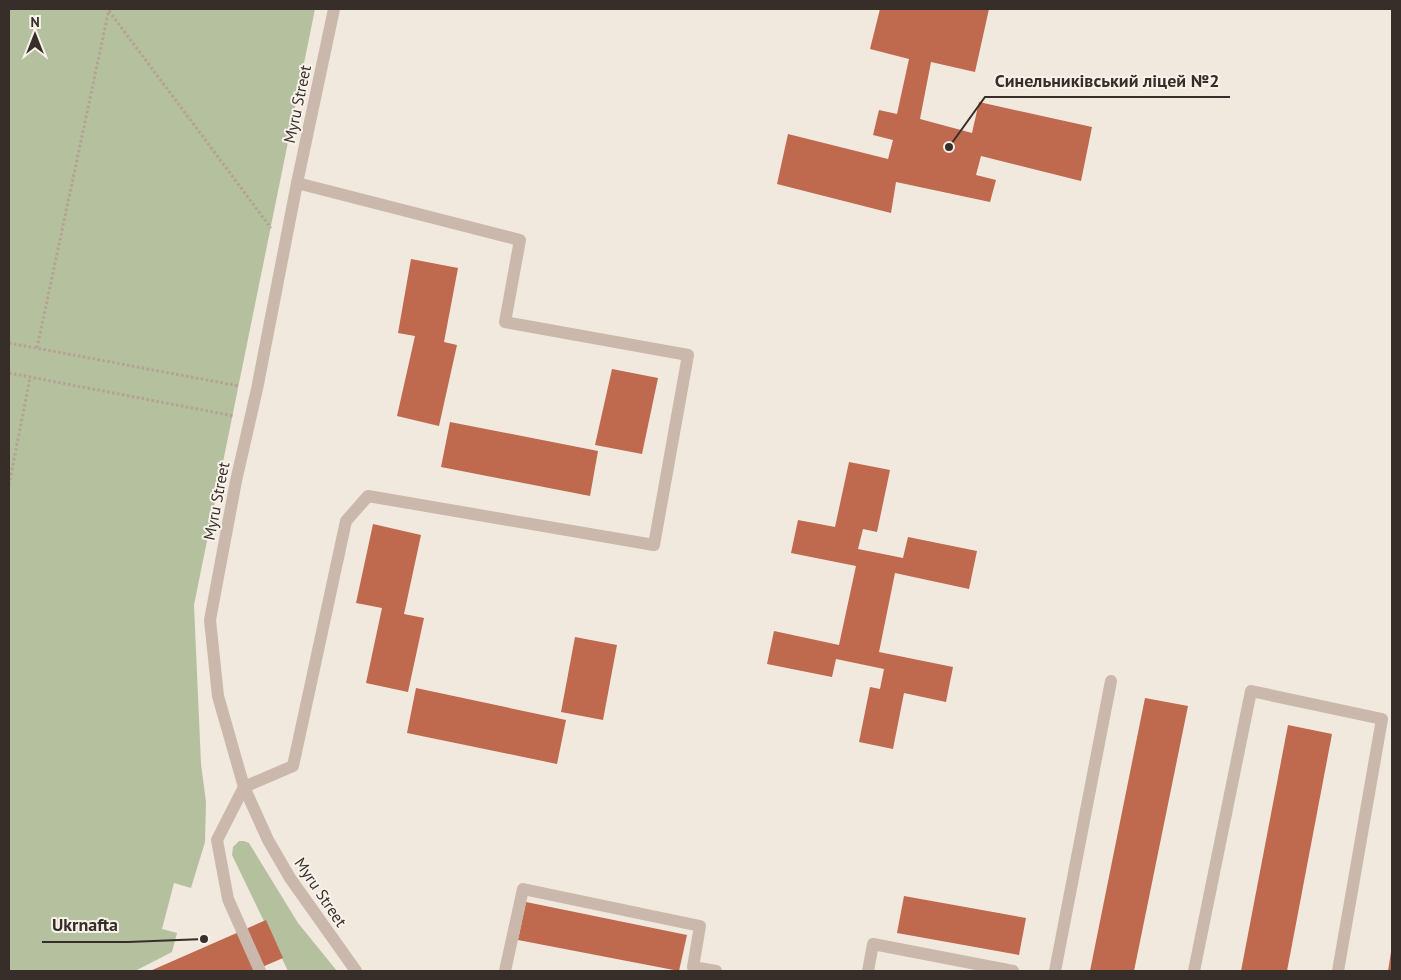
<svg xmlns="http://www.w3.org/2000/svg" width="1401" height="980" viewBox="0 0 1401 980" font-family="'PT Sans',sans-serif">
<style>
.green{fill:#b5c09f}
.building{fill:#bf694e}
.lines{fill:none;stroke-linecap:round;stroke-linejoin:round}
.path{stroke:#b5a295;stroke-width:3;stroke-dasharray:2.5 2.5;stroke-linecap:butt}
.lane{stroke:#c9b8ab;stroke-width:12}
.street{stroke:#c9b8ab;stroke-width:12}
.labels{text-anchor:middle;stroke-width:4;stroke-linejoin:round;paint-order:stroke}
.street-label{font-size:16px;fill:#372e2a;stroke:#f9f2eb}
.leader{fill:none;stroke:#372e2a;stroke-width:2}
.callout-dot{fill:#372e2a;stroke:#f9f2eb;stroke-width:2}
.callout-label{font-size:18px;text-anchor:middle;font-weight:bold;fill:#372e2a;stroke:#f9f2eb;stroke-width:4;stroke-linejoin:round;paint-order:stroke}
</style>
<rect width="100%" height="100%" fill="#f1e8de"/>
<!-- green -->
<g class="green">
<polygon points="9,9 315,9 194,605 201,764 206,802 205,842 191,888 174,883 162,929 177,933 172,952 135,971 9,971"/>
<polygon points="239,841 244,841 249,843 298,923 337,971 288,971 232,855 233,847"/>
</g>
<!-- building -->
<g class="building">
<polygon points="880,9 989,9 975,72 931,62 920,119 972,133 979,102 1092,127 1081,181 981,156 976,175 996,180 990,202 896,182 891,213 777,184 788,134 888,159 893,140 873,135 879,110 897,114 909,59 870,49"/>
<polygon points="411,259 458,268 444,342 457,345 439,426 397,416 415,336 398,333"/>
<polygon points="612,369 658,378 642,454 595,445"/>
<polygon points="450,422 598,451 590,496 441,467"/>
<polygon points="849,462 890,470 877,532 863,529 858,549 903,558 908,537 977,551 969,589 895,573 879,652 953,667 946,702 904,693 893,749 859,742 870,687 880,689 884,669 836,659 832,677 767,664 774,631 839,645 856,566 791,553 798,520 835,527"/>
<polygon points="373,524 421,535 404,614 424,618 408,692 366,683 382,608 356,603"/>
<polygon points="575,637 617,645 603,720 561,712"/>
<polygon points="416,688 566,720 557,764 407,733"/>
<polygon points="1145,698 1188,706 1134,971 1090,971"/>
<polygon points="1288,725 1332,734 1287,971 1241,971"/>
<polygon points="904,896 1026,918 1019,955 897,933"/>
<polygon points="526,902 687,935 679,971 518,940"/>
<polygon points="266,920 283,958 253,971 150,971"/>
<polygon points="1391,952 1392,971 1388,971"/>
</g>
<g class="lines">
<!-- path -->
<g class="path">
<polyline points="109,11 271,228"/>
<polyline points="9,343 239,386"/>
<polyline points="37,348 109,9"/>
<polyline points="9,373 234,416"/>
<polyline points="9,485 30,378"/>
</g>
<!-- lane -->
<g class="lane">
<polyline points="260,971 228,899 217,840 244,787 293,766 346,521 368,496 654,545 688,355 505,322 520,240 297,183"/>
<polyline points="505,971 523,889 700,926 693,967 716,971"/>
<polyline points="868,971 873,944 1013,971"/>
<polyline points="1055,971 1111,681"/>
<polyline points="1194,971 1251,691 1382,719 1338,971"/>
</g>
<!-- street -->
<polyline class="street" points="334,9 297,183 257,389 236,481 210,620 218,696 244,787 268,840 290,878 356,971"/>
</g>
<g class="labels">
<!-- street labels -->
<g class="street-label">
<text transform="translate(297 104) rotate(-78)" y="6">Myru Street</text>
<text transform="translate(216 501) rotate(-79)" y="6">Myru Street</text>
<text transform="translate(321 892) rotate(56)" y="6">Myru Street</text>
</g>
</g>
<!-- callouts -->
<path class="leader" d="M949 147L985 97H1230M204 939L128 942H42"/>
<g class="callout-dot">
<circle cx="949" cy="147" r="5"/>
<circle cx="204" cy="939" r="5"/>
</g>
<g class="callout-label">
<text x="1107" y="87">Синельниківський ліцей №2</text>
<text x="85" y="931">Ukrnafta</text>
</g>
<!-- border -->
<rect width="1401" height="980" fill="none" stroke="#372e2a" stroke-width="20"/>
<!-- north arrow -->
<g transform="translate(35 35)" stroke="#f9f2eb" stroke-width="4" paint-order="stroke">
<path d="M0-4L9 19L0 12L-9 19Z" fill="#372e2a"/>
<text y="-8" font-size="14" font-weight="bold" text-anchor="middle" fill="#372e2a">N</text>
</g>
</svg>
